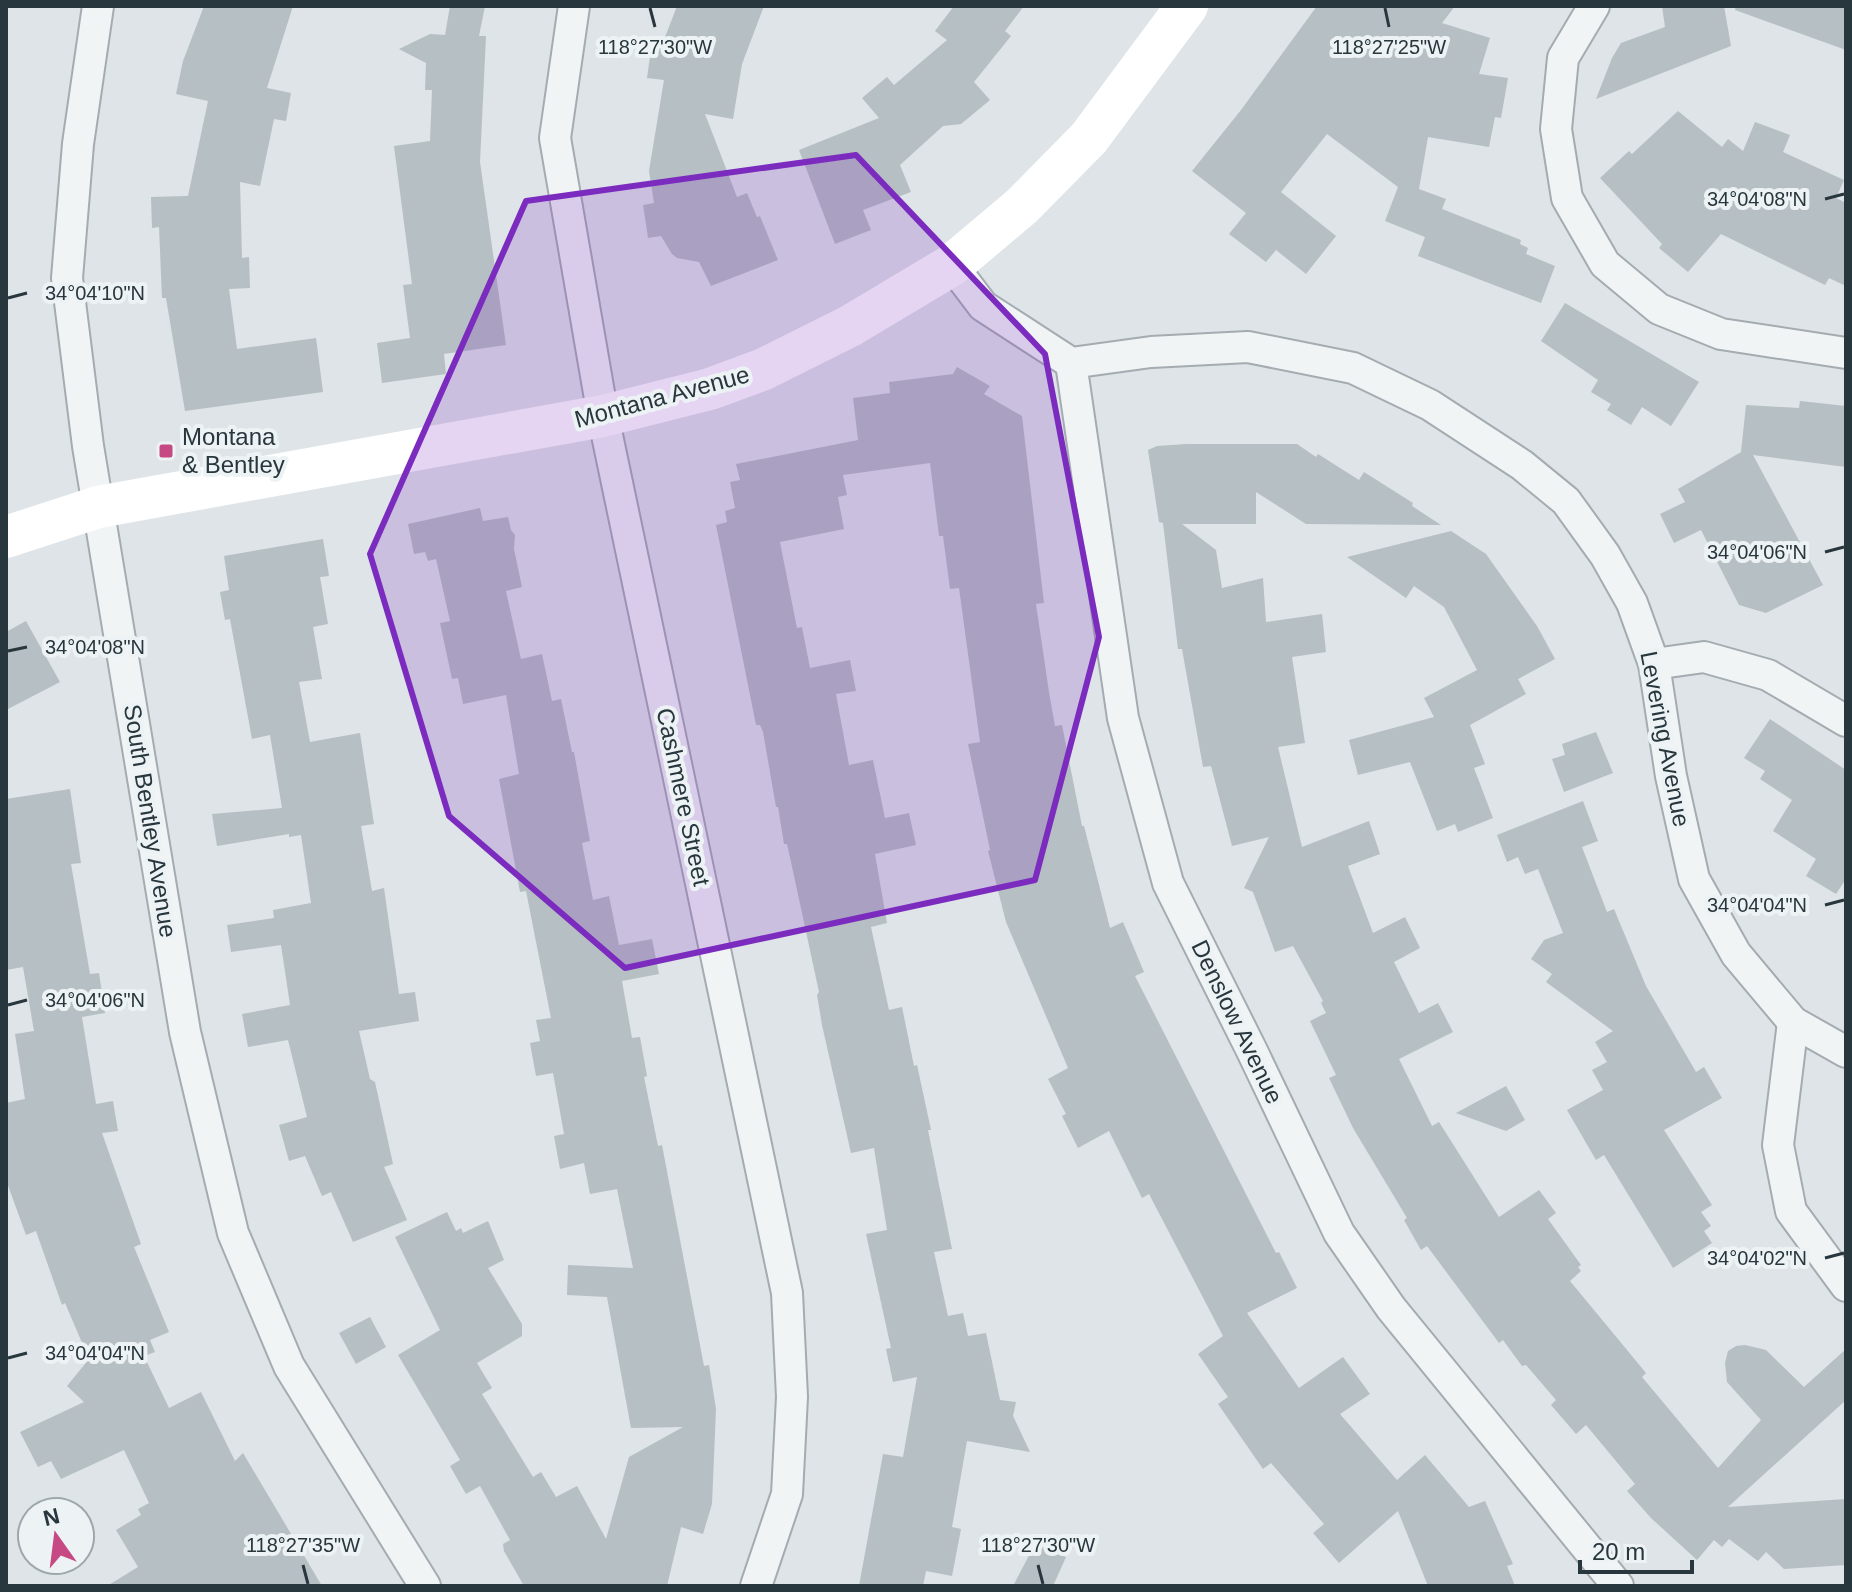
<svg xmlns="http://www.w3.org/2000/svg" width="1852" height="1592" viewBox="0 0 1852 1592" font-family="Arial,sans-serif">
<style>
.building{fill:#b6bfc3}
.lines{fill:none;stroke-linecap:round;stroke-linejoin:round}
.street-casing{stroke:#a4acb1;stroke-width:34}
.street{stroke:#f1f4f5;stroke-width:30}
.secondary{stroke:#fff;stroke-width:42}
.marked{fill:#7b2cbf;fill-opacity:0.2;stroke:#7b2cbf;stroke-width:6;stroke-linejoin:round}
.ticks{fill:none;stroke:#28363d;stroke-width:3}
.poi-dot{fill:#c64984;stroke:#edf3f5;stroke-width:3}
.labels{text-anchor:middle;stroke-width:8;stroke-linejoin:round;paint-order:stroke}
.street-label{font-size:24px;fill:#28363d;stroke:#edf3f5}
.poi-label{font-size:24px;fill:#28363d;stroke:#edf3f5;text-anchor:start}
.ticks-label{font-size:20px;text-anchor:middle;fill:#28363d;stroke:#edf3f5;stroke-width:8;stroke-linejoin:round;paint-order:stroke}
</style>
<rect width="100%" height="100%" fill="#dee4e7"/>
<!-- building -->
<g class="building">
<polygon points="204,6 293,6 267,88 291,93 286,121 274,119 260,186 240,182 242,258 249,257 250,288 229,289 237,349 316,338 323,392 185,411 166,298 162,298 159,227 152,228 151,197 188,196 208,101 176,94 183,61"/>
<polygon points="450,6 485,6 479,36 486,36 480,162 506,345 444,354 446,374 382,383 377,343 410,338 403,285 412,284 394,146 430,141 432,90 425,90 426,63 399,49 430,34 445,35"/>
<polygon points="677,6 764,6 742,64 733,119 705,114 737,197 747,193 757,217 760,216 778,260 711,286 699,262 677,258 672,254 661,236 648,238 643,205 654,203 649,171 664,80 647,78 652,43 662,45"/>
<polygon points="954,6 1024,6 1005,31 1011,36 974,82 990,100 961,124 943,126 900,165 911,192 863,210 871,230 835,244 799,150 879,118 862,98 887,77 894,85 947,40 935,31"/>
<polygon points="1317,6 1455,6 1442,23 1490,38 1479,74 1508,78 1501,118 1495,117 1489,147 1428,137 1419,189 1446,199 1442,209 1521,240 1520,244 1528,248 1526,254 1555,266 1541,303 1418,256 1425,237 1385,221 1398,187 1327,134 1281,192 1336,236 1306,274 1276,250 1266,262 1229,234 1246,213 1192,171 1241,110"/>
<polygon points="1662,6 1724,6 1731,46 1596,99 1612,58 1621,43 1665,27"/>
<polygon points="1736,6 1846,6 1846,50 1735,10"/>
<polygon points="1678,111 1722,147 1728,139 1743,151 1755,122 1790,135 1783,152 1844,180 1836,198 1846,203 1846,286 1829,278 1825,285 1721,234 1688,272 1659,248 1662,244 1600,178 1629,151 1632,154"/>
<polygon points="1565,303 1699,382 1671,426 1642,407 1631,425 1607,410 1611,404 1591,392 1598,380 1541,341"/>
<polygon points="957,367 990,386 984,394 1022,416 1044,603 1036,604 1049,692 1055,726 1062,725 1082,826 1084,826 1110,928 1123,922 1144,972 1135,976 1276,1253 1279,1252 1297,1288 1247,1313 1299,1388 1343,1357 1370,1394 1340,1414 1397,1480 1425,1455 1469,1507 1485,1501 1513,1564 1507,1566 1515,1586 1428,1586 1398,1511 1339,1563 1313,1533 1324,1524 1271,1463 1263,1469 1218,1404 1228,1397 1198,1354 1223,1336 1149,1194 1142,1198 1109,1131 1078,1148 1062,1116 1066,1114 1048,1079 1068,1068 1006,922 988,851 990,850 968,744 980,742 959,588 950,589 943,536 939,536 930,463 843,475 847,495 838,497 844,529 780,542 797,628 802,627 810,668 850,660 856,691 836,694 849,765 873,760 885,818 909,813 916,845 875,854 887,923 871,927 889,1010 902,1007 914,1066 917,1065 931,1130 928,1130 952,1249 934,1252 948,1316 963,1313 968,1336 986,1333 1000,1400 1016,1402 1013,1416 1030,1452 967,1441 952,1527 961,1529 952,1576 926,1571 923,1586 859,1586 883,1454 903,1457 917,1377 893,1382 886,1349 891,1348 866,1234 887,1230 874,1148 851,1153 822,1025 817,995 819,992 791,862 787,844 784,844 778,807 776,807 763,732 760,725 756,725 716,525 727,522 725,511 735,508 730,482 740,480 736,464 858,440 853,398 890,393 889,382 953,374"/>
<polygon points="1800,401 1846,406 1846,467 1753,455 1823,585 1766,613 1739,605 1701,530 1674,543 1660,514 1685,502 1678,489 1741,452 1746,405 1799,408"/>
<polygon points="1187,444 1297,444 1316,457 1318,454 1359,480 1364,472 1413,503 1412,506 1441,525 1306,524 1256,492 1256,524 1182,524 1216,550 1222,588 1263,578 1266,622 1322,614 1326,652 1292,657 1305,743 1278,747 1302,847 1369,821 1380,854 1348,866 1373,933 1405,917 1420,948 1394,962 1419,1013 1438,1003 1453,1032 1399,1059 1432,1126 1439,1122 1499,1217 1539,1190 1556,1213 1548,1219 1581,1265 1578,1267 1581,1271 1570,1281 1646,1373 1642,1377 1718,1468 1761,1420 1727,1382 1725,1363 1728,1351 1736,1346 1745,1345 1766,1350 1804,1387 1846,1349 1846,1400 1728,1507 1846,1499 1846,1565 1784,1569 1766,1552 1758,1561 1729,1539 1722,1547 1714,1540 1697,1560 1651,1518 1627,1491 1635,1484 1586,1425 1576,1434 1551,1405 1556,1400 1526,1365 1522,1366 1503,1340 1499,1343 1427,1246 1421,1250 1404,1220 1407,1218 1353,1128 1329,1078 1336,1075 1310,1021 1326,1013 1321,1003 1323,1001 1293,946 1275,952 1253,892 1244,888 1269,837 1232,846 1211,766 1203,767 1182,649 1178,649 1163,523 1159,522 1148,450 1157,446"/>
<polygon points="480,508 483,521 508,517 511,530 515,535 514,549 522,587 506,591 521,659 542,654 552,701 561,699 572,752 574,752 590,841 582,843 593,900 609,896 619,945 652,939 659,974 622,981 632,1038 640,1037 647,1076 644,1077 658,1146 662,1145 704,1366 709,1365 716,1409 712,1504 703,1534 681,1527 667,1586 524,1586 504,1551 503,1544 510,1540 480,1486 466,1494 450,1466 460,1460 398,1355 440,1330 395,1237 447,1212 456,1231 461,1228 463,1233 488,1221 504,1260 488,1268 522,1324 522,1336 477,1363 492,1388 482,1394 533,1477 541,1472 556,1497 577,1486 606,1539 629,1457 683,1427 631,1428 607,1297 567,1295 568,1265 633,1268 617,1189 590,1194 584,1163 560,1169 554,1136 564,1134 553,1073 536,1076 530,1043 540,1041 536,1020 551,1018 526,891 520,892 499,779 519,774 506,695 463,704 458,678 452,679 440,623 450,621 436,559 428,561 425,552 414,554 408,524"/>
<polygon points="1451,531 1486,554 1537,626 1555,659 1518,679 1526,694 1470,725 1485,764 1474,768 1493,818 1458,832 1455,824 1437,831 1410,762 1358,775 1349,740 1434,717 1424,698 1477,670 1444,607 1414,586 1406,598 1347,557"/>
<polygon points="323,539 329,576 320,577 328,624 313,627 322,679 299,682 310,742 360,733 374,824 361,826 372,891 384,888 399,994 415,992 419,1021 359,1031 370,1079 375,1082 393,1164 384,1167 407,1220 353,1242 331,1192 322,1196 305,1156 289,1161 279,1125 307,1117 288,1040 248,1047 242,1014 290,1005 281,945 231,952 227,925 274,918 273,910 311,903 301,835 289,837 289,834 217,846 212,814 282,808 270,735 252,739 230,619 225,620 220,592 229,590 224,556"/>
<polygon points="26,621 60,682 6,710 6,632"/>
<polygon points="1770,719 1846,770 1846,879 1836,894 1806,876 1816,859 1773,831 1792,800 1760,779 1765,771 1744,758"/>
<polygon points="1596,732 1613,773 1564,792 1552,759 1565,755 1562,744"/>
<polygon points="70,789 81,863 71,864 90,974 99,973 105,1013 82,1017 96,1104 113,1101 118,1131 102,1133 141,1244 134,1247 169,1332 150,1340 155,1352 144,1356 169,1408 201,1392 235,1461 243,1453 322,1586 107,1586 138,1567 116,1530 141,1515 138,1509 149,1503 124,1450 61,1479 51,1461 38,1467 20,1432 84,1402 67,1386 89,1359 65,1303 62,1305 36,1231 26,1235 6,1180 6,1103 25,1099 15,1034 34,1031 23,967 6,970 6,799"/>
<polygon points="1583,801 1598,841 1582,847 1607,912 1614,909 1646,986 1696,1072 1704,1067 1722,1098 1664,1130 1712,1205 1701,1212 1711,1226 1704,1231 1712,1243 1673,1268 1604,1155 1596,1160 1567,1110 1603,1090 1592,1070 1607,1062 1595,1042 1613,1031 1546,982 1552,974 1531,959 1544,940 1563,933 1538,869 1525,874 1518,857 1507,862 1497,835"/>
<polygon points="1506,1086 1525,1120 1506,1131 1456,1113"/>
<polygon points="370,1317 386,1347 356,1364 339,1333"/>
<polygon points="1035,1544 1066,1557 1053,1586 1013,1586"/>
</g>
<g class="lines">
<!-- street casing -->
<g class="street-casing">
<g id="street">
<polyline points="98,6 78,144 67,278 88,446 185,1032 233,1233 289,1366 425,1586"/>
<polyline points="574,6 555,138 603,416 787,1293 792,1397 787,1494 756,1586"/>
<polyline points="1594,6 1563,58 1556,129 1567,198 1605,264 1659,309 1721,334 1846,353"/>
<polyline points="952,265 983,306 1071,363 1151,352 1248,347 1353,368 1430,405 1522,465 1566,501 1605,555 1632,603 1654,664 1671,776 1694,879 1736,954 1793,1022 1846,1052"/>
<polyline points="1071,363 1123,718 1168,883 1252,1051 1339,1233 1391,1308 1618,1586"/>
<polyline points="1654,664 1704,657 1768,675 1846,721"/>
<polyline points="1793,1022 1778,1145 1791,1211 1846,1286"/>
</g>
</g>
<!-- street -->
<use href="#street" class="street"/>
<!-- secondary -->
<polyline class="secondary" points="6,537 98,507 603,416 710,389 764,369 850,326 952,265 1022,206 1089,138 1187,6"/>
</g>
<!-- marked area -->
<path class="marked" d="M856,155L1045,354L1099,637L1035,880L625,968L449,816L370,554L526,201Z"/>
<!-- ticks -->
<path class="ticks" d="M650,8L655,27M1385,8L1389,27M1825,199L1844,194M8,298L27,293M1825,552L1844,547M8,651L27,647M1825,905L1844,900M8,1005L27,1000M1825,1258L1844,1253M8,1358L27,1353M303,1565L308,1584M1038,1565L1043,1584"/>
<!-- markers -->
<rect class="poi-dot" x="158" y="443" width="16" height="16" rx="4"/>
<g class="labels">
<!-- street labels -->
<g class="street-label">
<text transform="translate(662 397) rotate(-15)" y="8">Montana Avenue</text>
<text transform="translate(1665 739) rotate(79)" y="8">Levering Avenue</text>
<text transform="translate(683 797) rotate(78)" y="8">Cashmere Street</text>
<text transform="translate(150 821) rotate(81)" y="8">South Bentley Avenue</text>
<text transform="translate(1237 1022) rotate(64)" y="8">Denslow Avenue</text>
</g>
<!-- poi labels -->
<g class="poi-label">
<text x="182" y="445">Montana<tspan x="182" dy="28">&amp; Bentley</tspan></text>
</g>
</g>
<g class="ticks-label">
<text x="655" y="54">118°27'30"W</text>
<text x="1389" y="54">118°27'25"W</text>
<text x="1757" y="206">34°04'08"N</text>
<text x="95" y="300">34°04'10"N</text>
<text x="1757" y="559">34°04'06"N</text>
<text x="95" y="654">34°04'08"N</text>
<text x="1757" y="912">34°04'04"N</text>
<text x="95" y="1007">34°04'06"N</text>
<text x="1757" y="1265">34°04'02"N</text>
<text x="95" y="1360">34°04'04"N</text>
<text x="303" y="1552">118°27'35"W</text>
<text x="1038" y="1552">118°27'30"W</text>
</g>
<!-- border -->
<rect width="1852" height="1592" fill="none" stroke="#28363d" stroke-width="16"/>
<!-- north arrow -->
<g transform="translate(56 1536) rotate(346)"><circle r="38" fill="#edf3f5" stroke="#9ea7ab" stroke-width="2"/>
<path d="M0-6L14 30L0 20L-14 30Z" fill="#c64984"/>
<text y="-12" font-size="22" font-weight="bold" text-anchor="middle" fill="#28363d">N</text>
</g>
<!-- scale -->
<path d="M1580 1560v12h112v-12" fill="none" stroke="#28363d" stroke-width="4"/>
<text x="1592" y="1560" font-size="24" fill="#28363d" stroke="#edf3f5" stroke-width="6" paint-order="stroke">20 m</text>
</svg>
